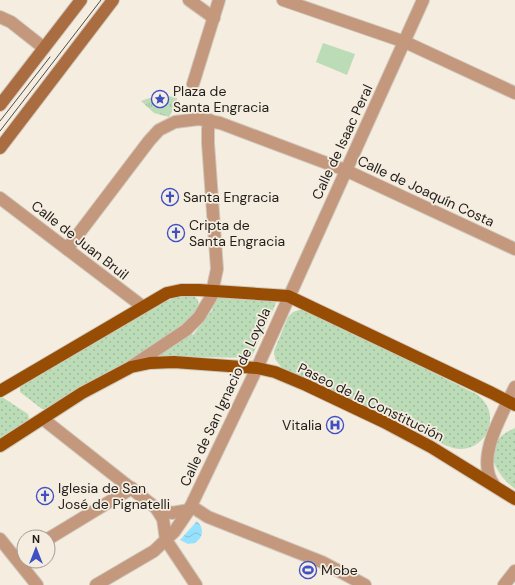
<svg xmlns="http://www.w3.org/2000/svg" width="515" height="585" viewBox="0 0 515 585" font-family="'DM Sans',sans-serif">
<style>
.grass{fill:url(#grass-tufts)}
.park{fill:url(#park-dots)}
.garden{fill:#bbdcb7}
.water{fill:url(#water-waves)}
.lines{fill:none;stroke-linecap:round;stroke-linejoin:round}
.street-casing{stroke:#d0c8bd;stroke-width:14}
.secondary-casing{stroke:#d0c8bd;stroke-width:14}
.primary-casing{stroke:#d0c8bd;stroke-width:14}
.street{stroke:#c3987c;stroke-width:12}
.secondary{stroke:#aa6d41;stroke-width:12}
.primary{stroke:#974d03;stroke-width:12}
.tram{stroke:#504c46;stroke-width:1}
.labels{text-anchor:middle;stroke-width:3.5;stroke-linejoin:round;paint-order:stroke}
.poi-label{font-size:14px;fill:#221f1b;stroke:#f6ede1;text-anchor:start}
.street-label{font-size:14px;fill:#221f1b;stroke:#f6ede1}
</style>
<defs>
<pattern id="grass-tufts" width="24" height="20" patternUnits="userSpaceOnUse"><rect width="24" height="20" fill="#bbdcb7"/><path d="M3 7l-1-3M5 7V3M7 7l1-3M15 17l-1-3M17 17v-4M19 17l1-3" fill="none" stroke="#a0bc9d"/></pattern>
<pattern id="park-dots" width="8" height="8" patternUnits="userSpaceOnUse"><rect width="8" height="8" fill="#bbdcb7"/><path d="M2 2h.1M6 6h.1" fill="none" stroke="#a0bc9d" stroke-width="1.8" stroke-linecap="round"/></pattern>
<pattern id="water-waves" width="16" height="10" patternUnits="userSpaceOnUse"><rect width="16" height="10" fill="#96e2fe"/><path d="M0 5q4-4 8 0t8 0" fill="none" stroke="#81c1d9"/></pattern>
</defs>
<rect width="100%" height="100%" fill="#f6ede1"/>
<!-- grass -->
<polygon class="grass" points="161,94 177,98 177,103 169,117 154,113 141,101"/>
<!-- park -->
<g class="park">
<polygon points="183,295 193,295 198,300 199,307 185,323 157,345 49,410 42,409 20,392 20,385 158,304"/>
<polygon points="218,297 274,301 276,303 251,358 156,356 190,332 193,335 213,309 209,308"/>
<path d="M302,309L309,310L478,395C486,402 491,410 490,421C489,437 476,449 460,449C447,449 416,430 402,423C363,404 322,387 282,368L275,359L274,351L288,317L293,312Z"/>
<polygon points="2,397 28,414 29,419 0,439 0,398"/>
<path d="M515,428V489C491,471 481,442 515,428Z"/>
</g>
<!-- garden -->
<polygon class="garden" points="323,43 355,54 347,75 316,62"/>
<!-- water -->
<path class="water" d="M197,521C204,528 204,537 195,543L188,544L180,540Z"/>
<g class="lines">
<!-- street casing -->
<g class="street-casing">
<g id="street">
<polyline points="189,0 214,18"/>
<polyline points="283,0 405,42 515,93"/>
<polyline points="0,17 11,22 44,48"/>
<polyline points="193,84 219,0"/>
<polyline points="0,198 142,306"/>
<polyline points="67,249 149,141 159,130 175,122 199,119 220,123 345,170 515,249"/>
<polyline points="132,366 186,330 199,317 211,297 217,269 208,143 208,129 210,120"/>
<polyline points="43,419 156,508 172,513 189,510"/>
<path d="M494,485C474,459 503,413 515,387"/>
<polyline points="191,506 208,517 322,562 365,585"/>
<polyline points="156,508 163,519 166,540 196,585"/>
<polyline points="0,539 37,585"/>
<polyline points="48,539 132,488"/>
<polyline points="96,585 154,551 174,532 189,510 257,368 423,0"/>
<polyline points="504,585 515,571"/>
</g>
</g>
<!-- secondary casing -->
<g class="secondary-casing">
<g id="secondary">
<polyline points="0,105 81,0"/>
<polyline points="0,148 113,0"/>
</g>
</g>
<!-- primary casing -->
<g class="primary-casing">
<g id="primary">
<polyline points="0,391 167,293 181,290 199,290 288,296 492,393 515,405"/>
<polyline points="0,446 82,393 131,367 150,363 174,362 257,368 275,372 306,385 384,422 431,447 515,499"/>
</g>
</g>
<!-- street -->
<use href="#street" class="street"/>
<!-- secondary -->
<use href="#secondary" class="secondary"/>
<!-- primary -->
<use href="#primary" class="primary"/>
<!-- tram -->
<g class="tram">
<polyline points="0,121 50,57"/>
<polyline points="0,131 101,0"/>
</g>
</g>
<!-- icons -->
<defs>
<g id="sight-ring" transform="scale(0.9)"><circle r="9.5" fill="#f6ede1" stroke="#3e50c4" stroke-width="1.5"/><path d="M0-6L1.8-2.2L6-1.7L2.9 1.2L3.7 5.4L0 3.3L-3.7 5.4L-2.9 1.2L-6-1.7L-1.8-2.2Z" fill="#3e50c4"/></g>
<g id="church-ring" transform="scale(0.9)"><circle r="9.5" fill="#f6ede1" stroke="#3e50c4" stroke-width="1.5"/><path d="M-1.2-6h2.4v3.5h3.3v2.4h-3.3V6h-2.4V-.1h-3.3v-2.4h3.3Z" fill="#3e50c4"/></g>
<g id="hospital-ring" transform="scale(0.9)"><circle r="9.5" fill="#f6ede1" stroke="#3e50c4" stroke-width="1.5"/><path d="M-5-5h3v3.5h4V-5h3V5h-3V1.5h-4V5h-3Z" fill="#3e50c4"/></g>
<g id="stadium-ring" transform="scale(0.9)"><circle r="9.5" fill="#f6ede1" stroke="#3e50c4" stroke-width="1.5"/><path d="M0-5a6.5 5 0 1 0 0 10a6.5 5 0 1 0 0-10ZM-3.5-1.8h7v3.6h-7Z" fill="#3e50c4"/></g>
</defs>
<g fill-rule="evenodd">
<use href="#sight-ring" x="160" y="99"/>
<use href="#church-ring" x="170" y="197"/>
<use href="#church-ring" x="176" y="233"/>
<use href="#hospital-ring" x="335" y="425"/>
<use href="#church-ring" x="45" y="496"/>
<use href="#stadium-ring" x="308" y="570"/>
</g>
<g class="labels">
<!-- poi labels -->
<g class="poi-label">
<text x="173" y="96">Plaza de<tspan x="173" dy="16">Santa Engracia</tspan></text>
<text x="183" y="202">Santa Engracia</text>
<text x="189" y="230">Cripta de<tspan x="189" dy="16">Santa Engracia</tspan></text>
<text x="322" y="430" text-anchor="end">Vitalia</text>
<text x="58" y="493">Iglesia de San<tspan x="58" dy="16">José de Pignatelli</tspan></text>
<text x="321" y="575">Mobe</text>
</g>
<!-- street labels -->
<g class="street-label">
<text transform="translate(342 142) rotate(-65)" y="5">Calle de Isaac Peral</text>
<text transform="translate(426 191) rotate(25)" y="5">Calle de Joaquín Costa</text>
<text transform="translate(80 240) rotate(38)" y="5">Calle de Juan Bruil</text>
<text transform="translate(225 397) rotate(-65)" y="5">Calle de San Ignacio de Loyola</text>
<text transform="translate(371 402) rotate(26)" y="5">Paseo de la Constitución</text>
</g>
</g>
<!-- north arrow -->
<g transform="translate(36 549)"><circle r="19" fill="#f6ede1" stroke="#a19b92"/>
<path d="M0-3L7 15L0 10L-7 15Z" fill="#3e50c4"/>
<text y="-6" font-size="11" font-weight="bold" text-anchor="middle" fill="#221f1b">N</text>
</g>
</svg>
